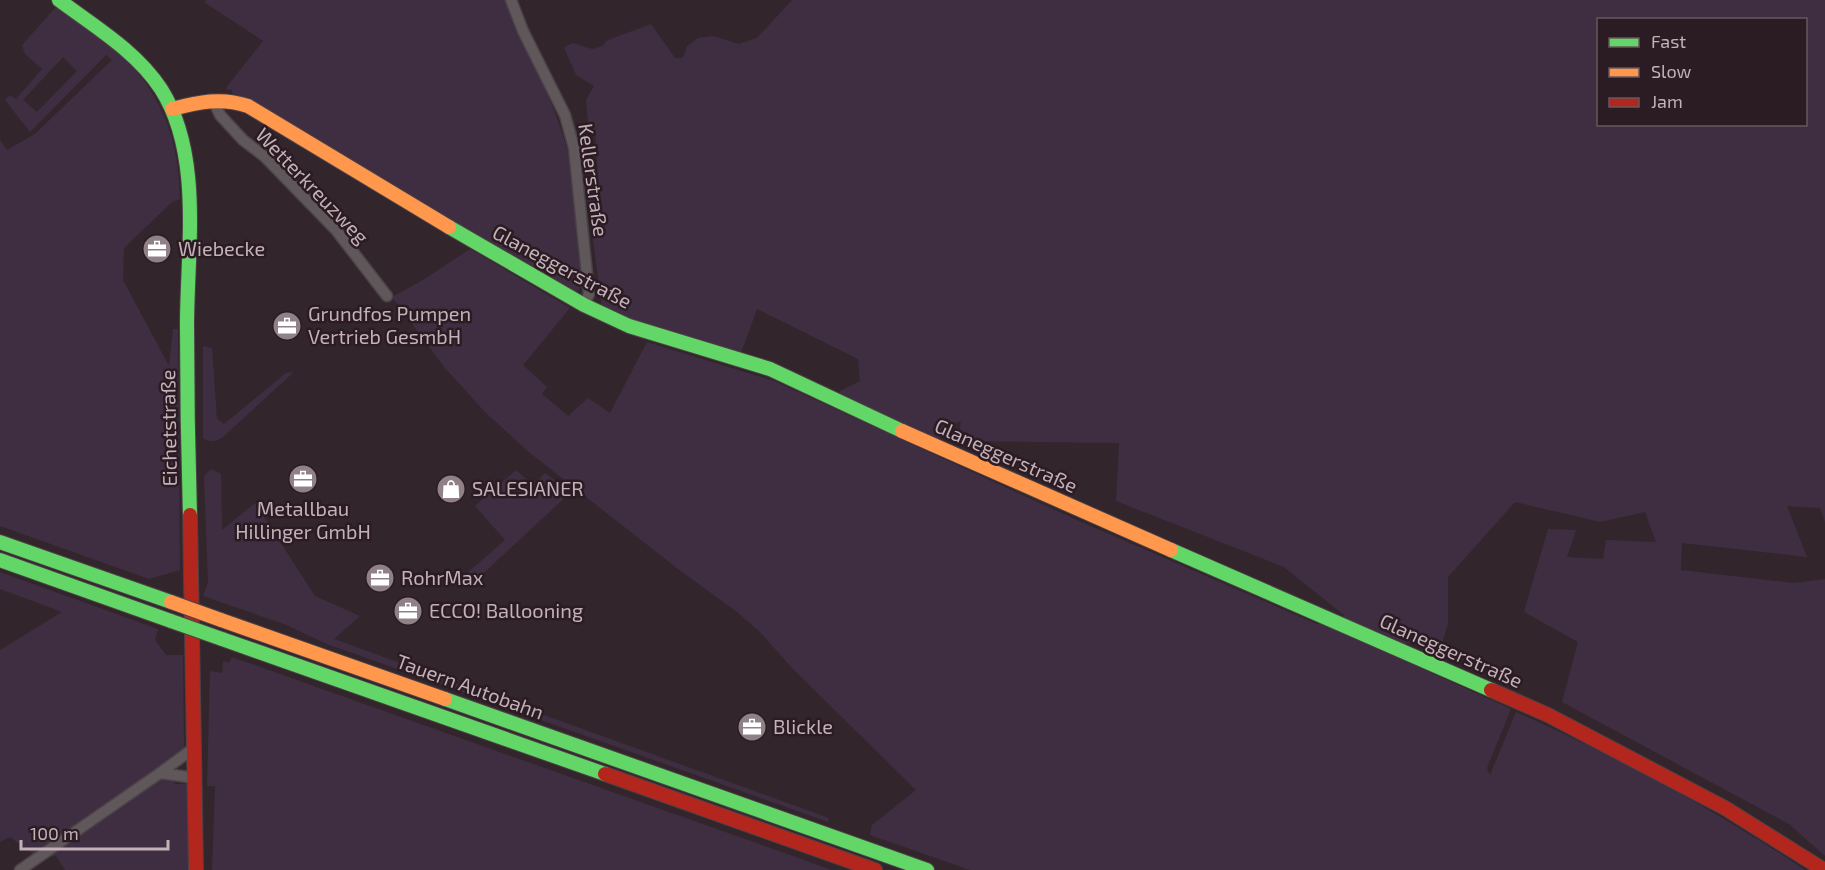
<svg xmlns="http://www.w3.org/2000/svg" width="1825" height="870" viewBox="0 0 1825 870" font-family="'Exo 2',sans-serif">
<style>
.green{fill:#3f2e41;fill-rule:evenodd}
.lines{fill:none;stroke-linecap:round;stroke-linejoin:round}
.street-casing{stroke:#4b4247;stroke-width:13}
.fast-casing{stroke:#4c4146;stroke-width:16}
.slow-casing{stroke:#4c4146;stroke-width:16}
.jam-casing{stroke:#4c4146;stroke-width:16}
.street{stroke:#60575a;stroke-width:10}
.fast{stroke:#63d668;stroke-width:14}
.slow{stroke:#ff974d;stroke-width:14}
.jam{stroke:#b3261e;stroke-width:14}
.fast-bridge-casing{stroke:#4d4348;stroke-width:16;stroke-linecap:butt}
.slow-bridge-casing{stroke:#4d4348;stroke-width:16;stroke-linecap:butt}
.fast-bridge{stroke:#63d668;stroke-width:14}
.slow-bridge{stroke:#ff974d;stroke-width:14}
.labels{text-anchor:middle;stroke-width:5;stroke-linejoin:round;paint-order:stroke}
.street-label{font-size:20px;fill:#c3b0b8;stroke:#2b1b22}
.poi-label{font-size:20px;fill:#c3b0b8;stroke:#2b1b22;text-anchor:start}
</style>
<rect width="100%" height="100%" fill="#32262c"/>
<!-- green -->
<g class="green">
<path d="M206,0H506C527,54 556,102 570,160L582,273V286L577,291L572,292L560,286L246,99L232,93V90L225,89L263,41L204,2Z"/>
<path d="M792,0H1825V522L1820,508L1787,506L1807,557L1682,543L1681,570L1794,583L1825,579V856L1789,824L1562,702L1578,642L1524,612L1548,529L1576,530L1567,557L1603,559L1606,540L1656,542L1645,512L1600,522L1515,502L1448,577V624L1440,650L1407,643L1390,654L1511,709L1487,768L1490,775L1516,712C1616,756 1714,809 1805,870H970L870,835L872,825L916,790L793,669L759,631L737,612L678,569L530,453L485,412L445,368L392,297L423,280L470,249L570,308L523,365L547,387L542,394L568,416L588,398L610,413L647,342L774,381L1079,521L1317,624L1345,616L1284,567L1116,501L1119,443L958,441L961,422L958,421C951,431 946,436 934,440L840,396V391L860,381L858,359L757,309L741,353L632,321L602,307L587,195L598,175L595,132H589L586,100L594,86L576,75L564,47L573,43L592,49L602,46L608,40L651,24L675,58H683L687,46L698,38L713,36L739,44L757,38ZM1598,20H1806V124H1598Z"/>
<path d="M56,7C77,22 109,42 126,60C165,100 179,144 180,199L172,202L124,248L123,280L169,366L173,329H178L180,570L149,579L0,526V140L7,150L35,134L112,60L106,55L30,132L5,100L10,95L16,99L42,69L25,54L22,45ZM63,57L77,71L37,112L23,100Z"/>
<path d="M203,346L212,348L217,419L224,424L286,373L294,372L223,437C215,442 211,443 203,438Z"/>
<polygon points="211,469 221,474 222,530 255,503 315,596 360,616 334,639 829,818 828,822 327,644 284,624 203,596 208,582 204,476"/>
<polygon points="516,470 533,485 545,473 571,492 475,581 467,573 505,540 475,506"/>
<polygon points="0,572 158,629 155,640 166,655 183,655 184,748 171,757 175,784 188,784 190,870 65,870 56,856 33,854 10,837 0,842 0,650 62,612 0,589"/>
<polygon points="232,657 790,855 832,870 212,870 215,786 207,786 210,671 222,673 223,661 229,663"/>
</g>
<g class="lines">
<!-- street casing -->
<g class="street-casing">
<g id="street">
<polyline points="511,0 523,31 565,115 574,148 589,294 584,305"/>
<polyline points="213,100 220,115 243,140 264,156 336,230 387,296"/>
<polyline points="160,773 194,748"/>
<polyline points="20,870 160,773 195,778"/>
</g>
</g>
<!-- fast casing -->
<g class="fast-casing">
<g id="fast">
<path d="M59,0C95,27 136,51 161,89C203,155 187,251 187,325C187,388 188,452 190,515"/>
<polyline points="449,227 584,305 629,326 770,369 902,431"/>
<polyline points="0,542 171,602"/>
<polyline points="1171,550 1491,690"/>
<polyline points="0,560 171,621"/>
<polyline points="222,639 605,774"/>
<polyline points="445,699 927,870"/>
</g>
</g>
<!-- slow casing -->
<g class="slow-casing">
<g id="slow">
<path d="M172,109C199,102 221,97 248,106L449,227"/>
<polyline points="902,431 1171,550"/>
<polyline points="221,620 445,699"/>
</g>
</g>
<!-- jam casing -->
<g class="jam-casing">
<g id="jam">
<polyline points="190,515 196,870"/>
<polyline points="1491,690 1548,715 1725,808 1824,870"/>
<polyline points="605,774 875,870"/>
</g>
</g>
<!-- street -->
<use href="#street" class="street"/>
<!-- fast -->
<use href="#fast" class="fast"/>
<!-- slow -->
<use href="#slow" class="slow"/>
<!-- jam -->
<use href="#jam" class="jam"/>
<!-- fast-bridge casing -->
<g class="fast-bridge-casing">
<polyline id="fast-bridge" points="171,621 222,639"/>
</g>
<!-- slow-bridge casing -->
<g class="slow-bridge-casing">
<polyline id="slow-bridge" points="171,602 221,620"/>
</g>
<!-- fast-bridge -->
<use href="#fast-bridge" class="fast-bridge"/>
<!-- slow-bridge -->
<use href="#slow-bridge" class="slow-bridge"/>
</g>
<!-- icons -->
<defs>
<g id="office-disc" transform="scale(1.5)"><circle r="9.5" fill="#908087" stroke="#2b1b22"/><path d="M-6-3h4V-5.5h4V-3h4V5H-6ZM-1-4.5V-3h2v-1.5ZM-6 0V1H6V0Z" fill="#fff"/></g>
<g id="shop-disc" transform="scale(1.5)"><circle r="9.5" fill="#908087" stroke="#2b1b22"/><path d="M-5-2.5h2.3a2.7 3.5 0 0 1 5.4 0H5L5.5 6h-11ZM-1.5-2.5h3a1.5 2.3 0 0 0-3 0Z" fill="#fff"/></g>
</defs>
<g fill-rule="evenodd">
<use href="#office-disc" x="157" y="249"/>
<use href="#office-disc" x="287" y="326"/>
<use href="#office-disc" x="303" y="479"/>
<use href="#shop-disc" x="451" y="489"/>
<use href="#office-disc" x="380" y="578"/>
<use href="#office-disc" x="408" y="611"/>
<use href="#office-disc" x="752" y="727"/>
</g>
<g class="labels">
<!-- street labels -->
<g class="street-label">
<text transform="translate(593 180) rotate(82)" y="7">Kellerstraße</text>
<text transform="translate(312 186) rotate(46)" y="7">Wetterkreuzweg</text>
<text transform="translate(562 267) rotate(28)" y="7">Glaneggerstraße</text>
<text transform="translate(169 428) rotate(-91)" y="7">Eichetstraße</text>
<text transform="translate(1006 456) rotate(24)" y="7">Glaneggerstraße</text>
<text transform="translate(1451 651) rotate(24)" y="7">Glaneggerstraße</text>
<text transform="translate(470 687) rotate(20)" y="7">Tauern Autobahn</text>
</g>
<!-- poi labels -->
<g class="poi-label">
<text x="178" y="256">Wiebecke</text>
<text x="308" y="321">Grundfos Pumpen<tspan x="308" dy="23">Vertrieb GesmbH</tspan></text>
<text x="472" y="496">SALESIANER</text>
<text x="303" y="516" text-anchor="middle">Metallbau<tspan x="303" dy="23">Hillinger GmbH</tspan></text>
<text x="401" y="585">RohrMax</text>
<text x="429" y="618">ECCO! Ballooning</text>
<text x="773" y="734">Blickle</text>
</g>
</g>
<!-- legend -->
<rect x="1597" y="18" width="210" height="108" fill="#2b1b22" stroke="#68575e" stroke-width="1.5"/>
<rect x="1609" y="38" width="30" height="9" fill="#63d668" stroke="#68575e" stroke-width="1.5"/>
<text x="1651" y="48" font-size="18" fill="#c3b0b8">Fast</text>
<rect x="1609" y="68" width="30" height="9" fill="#ff974d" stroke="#68575e" stroke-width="1.5"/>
<text x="1651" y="78" font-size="18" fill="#c3b0b8">Slow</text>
<rect x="1609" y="98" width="30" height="9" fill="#b3261e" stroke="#68575e" stroke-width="1.5"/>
<text x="1651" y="108" font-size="18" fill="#c3b0b8">Jam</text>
<!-- scale -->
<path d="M21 840v9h147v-9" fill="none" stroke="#c3b0b8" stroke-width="3"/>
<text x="30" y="840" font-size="18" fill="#c3b0b8" stroke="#2b1b22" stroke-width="4.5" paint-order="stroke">100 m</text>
</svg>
